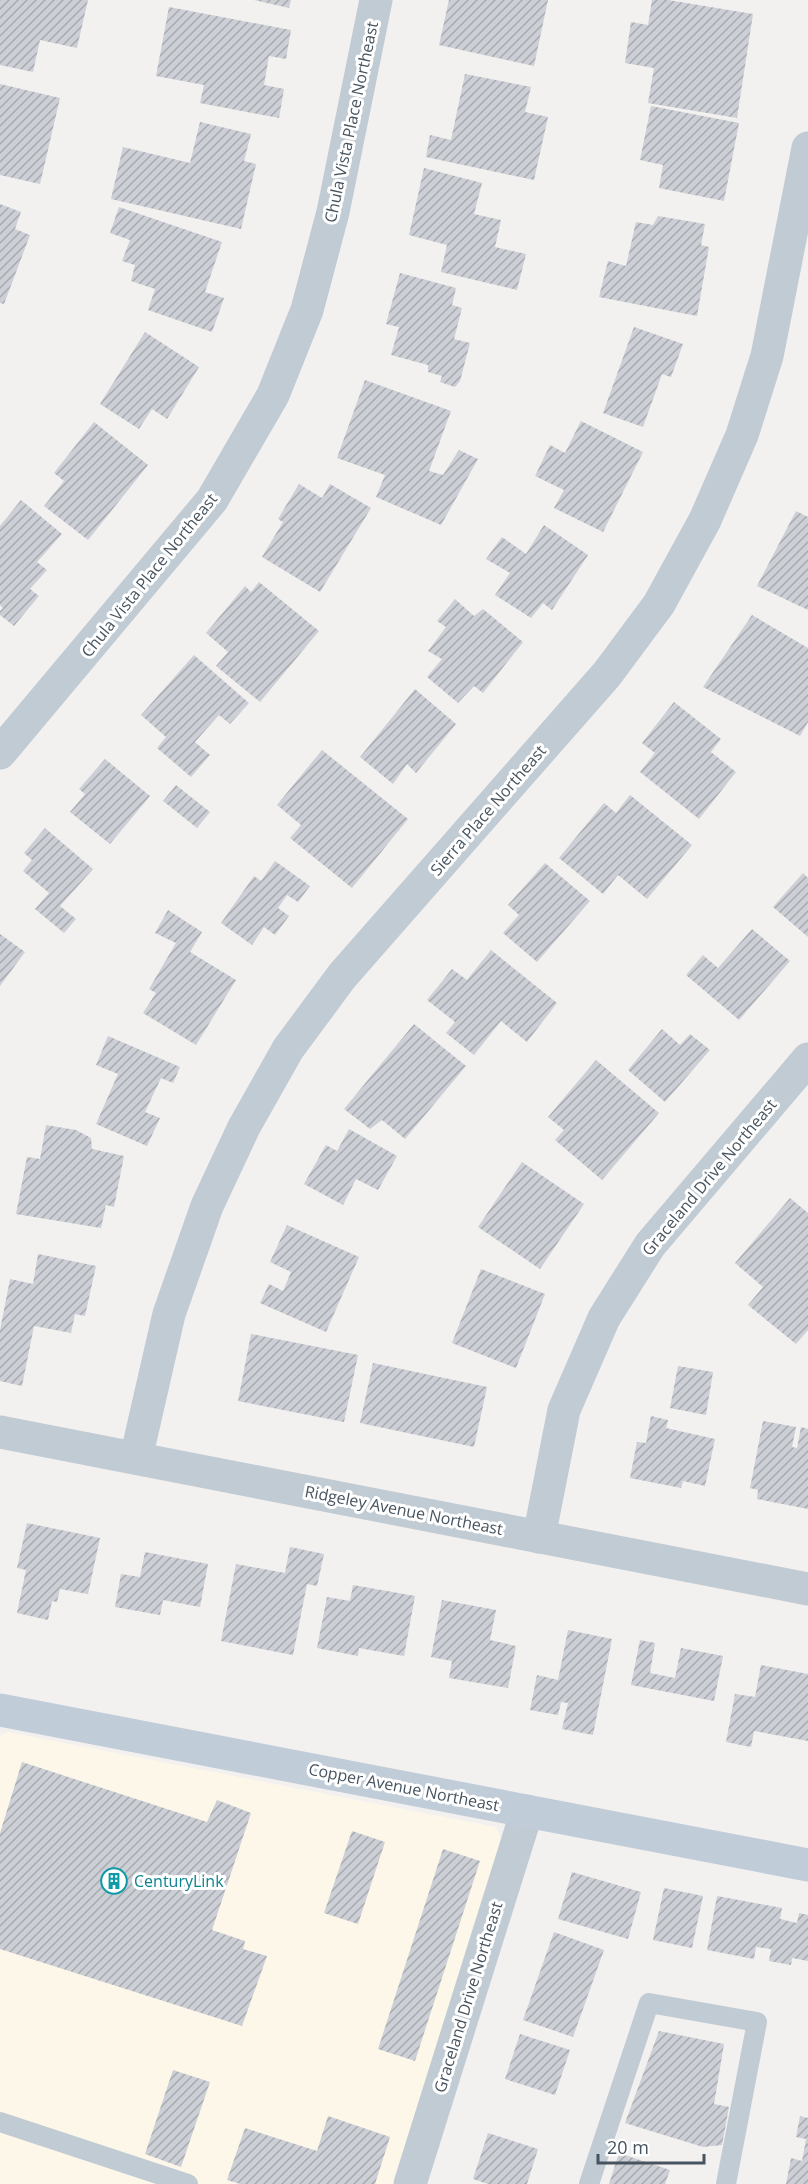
<svg xmlns="http://www.w3.org/2000/svg" width="808" height="2184" viewBox="0 0 808 2184" font-family="'Open Sans',sans-serif">
<style>
.commercial{fill:#fdf7ea}
.building{fill:url(#building-hatch)}
.lines{fill:none;stroke-linecap:round;stroke-linejoin:round}
.lane{stroke:#c0cbd3;stroke-width:20}
.street{stroke:#c0cbd3;stroke-width:33}
.secondary{stroke:#c0ccd8;stroke-width:33}
.labels{text-anchor:middle;stroke-width:6;stroke-linejoin:round;paint-order:stroke}
.street-label{font-size:16px;fill:#47545f;stroke:#fff}
.culture-label{font-size:16px;fill:#0d838f;stroke:#fff;text-anchor:start}
</style>
<defs>
<pattern id="building-hatch" width="6" height="6" patternUnits="userSpaceOnUse" patternTransform="scale(1.5)"><rect width="6" height="6" fill="#cccfd5"/><path d="M-1 1l2-2M0 6l6-6M5 7l2-2" fill="none" stroke="#a7abb0"/></pattern>
</defs>
<rect width="100%" height="100%" fill="#f3f0f0"/>
<!-- commercial -->
<polygon class="commercial" points="8,1732 496,1827 506,1850 397,2184 0,2184 0,1736"/>
<!-- building -->
<g class="building">
<polygon points="0,0 88,0 77,48 40,40 33,72 0,65"/>
<polygon points="254,0 291,0 289,8"/>
<polygon points="449,0 548,0 534,66 439,45"/>
<polygon points="652,0 668,0 753,14 737,118 648,103 654,68 625,63 631,22 648,25"/>
<polygon points="169,7 291,30 286,59 269,56 264,85 284,89 279,118 200,103 204,85 156,76"/>
<polygon points="465,74 531,87 525,112 548,117 534,180 426,157 430,135 451,140"/>
<polygon points="0,84 60,98 40,184 0,175"/>
<polygon points="651,106 739,123 724,201 659,188 663,165 640,160"/>
<polygon points="200,122 251,134 244,161 256,164 241,229 111,199 123,147 190,163"/>
<polygon points="424,168 482,183 474,214 501,220 495,247 526,254 517,290 441,272 447,245 409,235"/>
<polygon points="0,204 21,212 15,229 30,235 4,304 0,303"/>
<polygon points="119,207 222,242 205,292 224,298 212,332 148,310 155,289 131,281 135,265 122,261 130,240 110,233"/>
<polygon points="658,216 705,224 701,245 709,247 697,316 599,297 608,261 626,266 636,222 653,225"/>
<polygon points="400,273 456,288 452,305 462,308 454,339 470,343 460,381 455,387 440,382 442,376 428,372 428,365 391,355 399,327 386,324"/>
<polygon points="634,327 683,344 671,377 662,374 643,427 603,413"/>
<polygon points="145,332 199,367 167,419 152,409 139,429 100,404"/>
<polygon points="365,380 451,411 429,471 443,475 459,450 478,459 441,525 376,497 385,475 337,458"/>
<polygon points="581,421 643,452 603,532 554,508 564,490 535,476 550,445 565,453"/>
<polygon points="94,422 148,465 88,540 44,506 64,481 54,473"/>
<polygon points="299,484 322,498 330,484 371,508 320,592 262,557 283,522 278,519"/>
<polygon points="21,500 62,534 37,562 47,570 30,589 39,596 14,626 0,615 0,611 3,608 0,605 0,526"/>
<polygon points="796,511 808,517 808,610 757,586"/>
<polygon points="544,525 588,555 552,610 543,603 531,618 495,595 510,573 486,559 502,537 526,554"/>
<polygon points="259,582 319,631 260,702 216,666 228,652 206,633 245,586 251,592"/>
<polygon points="455,599 474,616 483,609 523,642 483,693 474,686 458,703 427,677 442,659 428,651 446,627 437,621"/>
<polygon points="752,615 808,648 808,722 800,736 703,687"/>
<polygon points="194,655 249,703 230,724 219,715 195,742 210,755 191,777 157,748 166,737 141,715"/>
<polygon points="415,689 456,724 416,773 407,764 393,784 360,757"/>
<polygon points="674,702 721,739 711,752 736,772 699,819 640,772 655,753 642,743"/>
<polygon points="322,750 408,819 352,888 290,838 301,825 277,805"/>
<polygon points="105,759 150,796 110,844 70,812 85,794 79,789"/>
<polygon points="176,785 210,812 197,828 163,801"/>
<polygon points="630,795 692,845 647,899 618,875 603,894 559,858 604,803 616,813"/>
<polygon points="45,828 93,869 60,906 76,919 64,933 35,909 49,893 23,871 32,860 24,853"/>
<polygon points="275,861 310,886 298,902 287,895 278,908 289,916 275,935 264,927 252,945 221,923 254,876 261,881"/>
<polygon points="545,863 590,901 537,962 503,933 519,915 508,905"/>
<polygon points="803,873 808,878 808,937 773,907"/>
<polygon points="168,910 202,932 190,952 236,980 196,1045 143,1013 156,993 149,989 176,943 155,933"/>
<polygon points="752,929 790,961 739,1020 686,975 703,955 718,968"/>
<polygon points="0,934 25,952 0,986"/>
<polygon points="491,950 557,1003 527,1042 501,1021 474,1055 446,1033 455,1022 427,1000 452,969 467,980"/>
<polygon points="414,1024 466,1066 405,1139 382,1120 370,1129 344,1109"/>
<polygon points="662,1029 680,1045 690,1034 710,1050 665,1102 628,1070"/>
<polygon points="108,1036 180,1067 173,1083 161,1078 145,1112 160,1118 147,1146 96,1124 118,1074 96,1065"/>
<polygon points="596,1060 659,1113 602,1180 555,1140 564,1130 548,1117"/>
<polygon points="46,1125 76,1130 91,1138 92,1149 124,1156 114,1207 106,1205 101,1228 16,1214 27,1157 40,1159"/>
<polygon points="349,1129 397,1156 378,1190 356,1179 343,1205 304,1184 326,1145 337,1151"/>
<polygon points="522,1162 584,1204 540,1269 478,1227"/>
<polygon points="790,1198 808,1213 808,1330 796,1344 748,1305 763,1287 735,1263"/>
<polygon points="287,1225 359,1257 326,1332 260,1303 269,1284 283,1291 291,1272 270,1262"/>
<polygon points="38,1254 96,1266 85,1316 75,1314 71,1333 34,1326 22,1386 0,1381 0,1330 10,1279 33,1284"/>
<polygon points="481,1269 545,1294 516,1368 452,1343"/>
<polygon points="251,1334 358,1355 344,1422 238,1401"/>
<polygon points="373,1363 487,1387 474,1447 360,1423"/>
<polygon points="678,1366 713,1372 706,1415 670,1408"/>
<polygon points="651,1416 668,1420 666,1428 715,1439 705,1486 683,1481 681,1488 630,1478 637,1442 646,1443"/>
<polygon points="763,1421 796,1427 792,1447 797,1448 801,1427 808,1429 808,1509 757,1499 758,1490 750,1488"/>
<polygon points="27,1523 100,1538 88,1594 60,1589 57,1602 52,1601 48,1620 17,1613 26,1570 17,1568"/>
<polygon points="290,1547 324,1554 317,1586 307,1584 293,1655 221,1641 236,1564 285,1573"/>
<polygon points="145,1552 208,1564 200,1607 163,1600 160,1615 115,1607 121,1574 140,1577"/>
<polygon points="353,1585 415,1596 404,1656 359,1648 358,1656 317,1648 327,1597 350,1601"/>
<polygon points="442,1600 496,1610 490,1640 516,1646 508,1688 449,1678 452,1661 431,1657"/>
<polygon points="568,1630 612,1639 593,1735 562,1729 568,1703 561,1702 558,1715 530,1710 537,1675 558,1680"/>
<polygon points="640,1640 655,1643 650,1673 675,1678 681,1648 723,1656 714,1701 631,1685"/>
<polygon points="761,1665 808,1674 808,1741 754,1731 751,1747 726,1742 735,1694 755,1697"/>
<polygon points="22,1762 207,1822 217,1800 251,1813 212,1930 245,1941 243,1949 267,1956 242,2026 0,1949 0,1833"/>
<polygon points="352,1831 385,1842 358,1924 324,1913"/>
<polygon points="443,1849 480,1861 415,2061 378,2049"/>
<polygon points="572,1872 641,1892 628,1939 558,1919"/>
<polygon points="664,1888 703,1896 692,1948 653,1940"/>
<polygon points="717,1896 782,1908 780,1919 797,1923 799,1913 808,1915 808,1961 792,1958 791,1965 769,1961 771,1949 756,1947 754,1959 707,1950"/>
<polygon points="554,1932 604,1950 573,2037 523,2020"/>
<polygon points="659,2031 724,2044 714,2104 729,2107 722,2145 703,2147 625,2123"/>
<polygon points="520,2034 570,2050 555,2095 505,2079"/>
<polygon points="173,2070 210,2082 181,2167 145,2154"/>
<polygon points="328,2116 390,2137 375,2184 240,2184 227,2180 245,2128 317,2151"/>
<polygon points="800,2116 808,2118 808,2184 786,2184 791,2158 802,2161 806,2139 796,2137"/>
<polygon points="488,2133 538,2149 527,2184 488,2184 473,2179"/>
<polygon points="619,2153 670,2170 665,2184 609,2184"/>
</g>
<g class="lines">
<!-- lane -->
<g class="lane">
<polyline points="0,2122 188,2184"/>
<polyline points="589,2184 649,2003 757,2022 726,2184"/>
</g>
<!-- street -->
<g class="street">
<polyline points="0,753 212,500 273,395 307,310 333,212 376,0"/>
<polyline points="0,1432 808,1589"/>
<polyline points="136,1458 169,1314 207,1206 244,1127 288,1049 342,976 607,674 659,604 705,520 742,435 767,356 808,148"/>
<polyline points="539,1537 564,1410 604,1318 650,1245 808,1059"/>
<polyline points="410,2184 527,1811"/>
</g>
<!-- secondary -->
<polyline class="secondary" points="0,1710 808,1865"/>
</g>
<!-- icons -->
<defs>
<g id="building-ring" transform="scale(1.35)"><circle r="9.5" fill="#fff" stroke="#0f9aa8" stroke-width="1.5"/><path d="M-4-6H4V6H1V3H-1V6H-4ZM-2.5-4.3h1.7v1.8h-1.7ZM.8-4.3h1.7v1.8H.8ZM-2.5-1h1.7V.8h-1.7ZM.8-1h1.7V.8H.8Z" fill="#0f9aa8"/></g>
</defs>
<g fill-rule="evenodd">
<use href="#building-ring" x="114" y="1881"/>
</g>
<g class="labels">
<!-- street labels -->
<g class="street-label">
<text transform="translate(351 122) rotate(-78)" y="6">Chula Vista Place Northeast</text>
<text transform="translate(149 575) rotate(-51)" y="6">Chula Vista Place Northeast</text>
<text transform="translate(488 810) rotate(-49)" y="6">Sierra Place Northeast</text>
<text transform="translate(709 1177) rotate(-50)" y="6">Graceland Drive Northeast</text>
<text transform="translate(404 1510) rotate(11)" y="6">Ridgeley Avenue Northeast</text>
<text transform="translate(404 1787) rotate(11)" y="6">Copper Avenue Northeast</text>
<text transform="translate(468 1997) rotate(-73)" y="6">Graceland Drive Northeast</text>
</g>
<!-- culture labels -->
<g class="culture-label">
<text x="134" y="1887">CenturyLink</text>
</g>
</g>
<!-- scale -->
<path d="M598 2154v9h106v-9" fill="none" stroke="#47545f" stroke-width="3"/>
<text x="607" y="2154" font-size="18" fill="#47545f" stroke="#ffffff" stroke-width="4.5" paint-order="stroke">20 m</text>
</svg>
